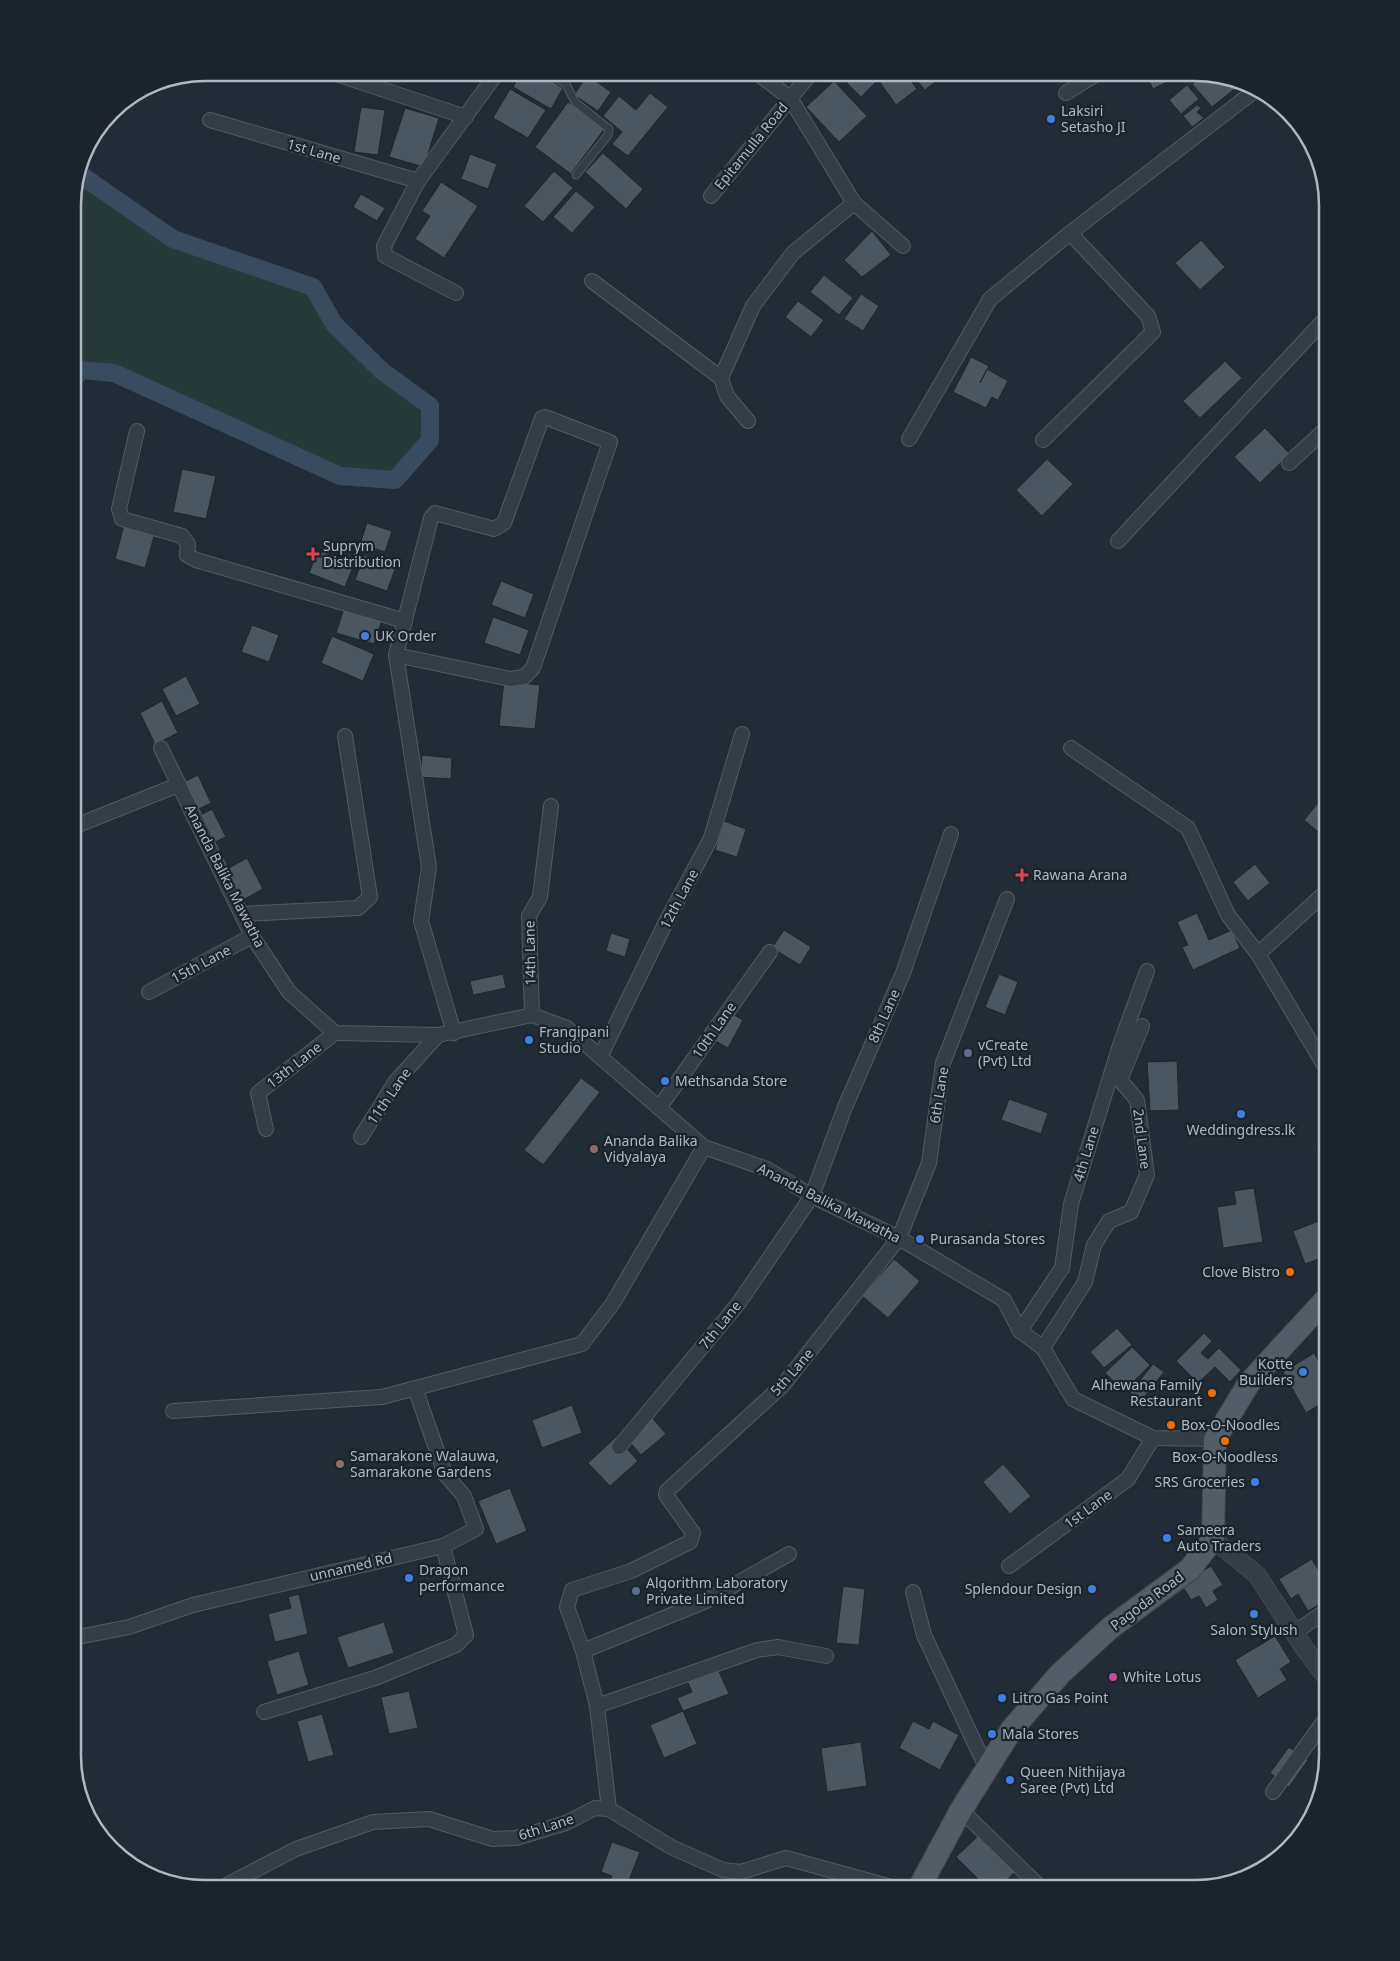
<svg xmlns="http://www.w3.org/2000/svg" width="1400" height="1961" viewBox="0 0 1400 1961" font-family="'Noto Sans',sans-serif">
<style>
.green{fill:#273a39}
.lines{fill:none;stroke-linecap:round;stroke-linejoin:round}
.canal{stroke:#394b5e;stroke-width:18}
.building{fill:#4a5761;stroke:#1d252d}
.service-casing{stroke:#535c64;stroke-width:9}
.minor-casing{stroke:#535c64;stroke-width:16}
.tertiary-casing{stroke:#535c64;stroke-width:19}
.primary-casing{stroke:#3f4750;stroke-width:24}
.service{stroke:#353e47;stroke-width:7}
.minor{stroke:#353e47;stroke-width:14}
.tertiary{stroke:#353e47;stroke-width:18}
.primary{stroke:#535d67;stroke-width:22}
.shop-dot{fill:#3f7fe0;stroke:#1b232b;stroke-width:2}
.health-dot{fill:#e0444e;stroke:#1b232b;stroke-width:2}
.service-dot{fill:#5c6f8a;stroke:#1b232b;stroke-width:2}
.education-dot{fill:#8d6e63;stroke:#1b232b;stroke-width:2}
.food-dot{fill:#e8710a;stroke:#1b232b;stroke-width:2}
.hotel-dot{fill:#d1479c;stroke:#1b232b;stroke-width:2}
.labels{text-anchor:middle;stroke-width:4.5;stroke-linejoin:round;paint-order:stroke}
.poi-label{font-size:14px;fill:#b0b9c3;stroke:#1b232b;text-anchor:start}
.street-label{font-size:14px;fill:#b0b9c3;stroke:#1b232b}
.rim{fill:none;stroke:#b0b9c3;stroke-width:2.5}
</style>
<rect width="100%" height="100%" fill="#222c36"/>
<!-- green -->
<polygon class="green" points="78,173 173,239 313,287 334,324 382,371 430,406 430,440 395,480 340,476 114,373 80,370 73,381 73,197"/>
<g class="lines">
<!-- canal -->
<polyline class="canal" points="73,381 80,370 114,373 340,476 395,480 430,440 430,406 382,371 334,324 313,287 173,239 78,173"/>
</g>
<!-- building -->
<g class="building">
<polygon points="405,73 434,73 429,82"/>
<polygon points="521,73 540,73 563,88 551,109 513,87"/>
<polygon points="837,73 867,73 876,82 861,97"/>
<polygon points="890,73 905,73 917,89 896,105 879,81"/>
<polygon points="910,73 944,73 945,74 925,90"/>
<polygon points="974,73 987,73 978,78"/>
<polygon points="1145,73 1185,73 1153,89"/>
<polygon points="1205,73 1232,82 1237,87 1212,107 1192,84"/>
<polygon points="587,75 611,92 598,111 574,95"/>
<polygon points="834,81 867,116 839,142 806,107"/>
<polygon points="1187,85 1199,99 1181,114 1169,100"/>
<polygon points="510,89 546,110 528,138 493,118"/>
<polygon points="650,93 668,107 628,156 612,144 622,132 603,116 619,96 636,110"/>
<polygon points="568,102 605,128 571,174 535,147"/>
<polygon points="1197,105 1201,108 1197,112 1204,118 1192,127 1183,116"/>
<polygon points="361,107 385,110 378,155 354,152"/>
<polygon points="405,108 439,118 424,167 389,157"/>
<polygon points="603,153 643,189 626,209 585,172"/>
<polygon points="470,154 497,164 488,189 461,179"/>
<polygon points="554,171 573,188 543,222 524,206"/>
<polygon points="441,182 478,206 444,258 415,239 430,216 422,211"/>
<polygon points="576,191 595,207 572,233 553,217"/>
<polygon points="361,194 385,208 377,221 353,207"/>
<polygon points="872,231 891,255 862,277 844,260"/>
<polygon points="1201,240 1225,267 1200,290 1175,263"/>
<polygon points="824,275 853,298 839,315 810,292"/>
<polygon points="861,294 879,306 863,331 844,319"/>
<polygon points="798,301 824,320 811,337 785,317"/>
<polygon points="971,357 989,366 980,383 987,369 1008,381 998,400 992,397 986,408 953,392"/>
<polygon points="1225,361 1242,378 1200,418 1183,401"/>
<polygon points="1265,428 1290,454 1260,483 1234,457"/>
<polygon points="1047,459 1073,484 1042,516 1016,490"/>
<polygon points="182,469 216,476 206,519 173,512"/>
<polygon points="367,523 392,531 385,552 360,544"/>
<polygon points="124,525 155,533 145,568 115,559"/>
<polygon points="318,550 354,564 345,587 309,573"/>
<polygon points="364,555 396,567 387,591 355,580"/>
<polygon points="501,581 534,594 525,618 491,605"/>
<polygon points="346,602 384,614 374,644 336,633"/>
<polygon points="493,617 529,630 520,655 484,643"/>
<polygon points="252,625 279,635 269,662 241,652"/>
<polygon points="332,636 374,654 363,681 321,663"/>
<polygon points="186,676 200,704 176,716 162,689"/>
<polygon points="504,681 540,685 535,729 499,726"/>
<polygon points="162,701 178,733 155,744 140,713"/>
<polygon points="422,755 452,758 451,779 420,777"/>
<polygon points="198,775 211,803 188,814 174,787"/>
<polygon points="1323,797 1327,801 1327,828 1322,835 1304,820"/>
<polygon points="212,809 226,837 206,846 193,819"/>
<polygon points="724,821 746,829 737,857 715,850"/>
<polygon points="247,858 263,889 243,900 227,869"/>
<polygon points="1255,864 1270,883 1248,901 1233,882"/>
<polygon points="1197,913 1209,940 1232,930 1240,948 1193,970 1182,947 1188,945 1177,922"/>
<polygon points="784,930 811,947 800,965 772,948"/>
<polygon points="611,933 630,939 625,957 606,951"/>
<polygon points="503,974 506,988 473,995 470,981"/>
<polygon points="999,974 1018,982 1005,1015 985,1007"/>
<polygon points="727,1011 743,1020 728,1048 712,1039"/>
<polygon points="1177,1061 1179,1110 1150,1111 1147,1062"/>
<polygon points="581,1078 600,1092 543,1165 524,1150"/>
<polygon points="1009,1099 1048,1113 1041,1134 1001,1120"/>
<polygon points="1327,1137 1327,1159 1316,1147"/>
<polygon points="1254,1188 1263,1242 1223,1248 1217,1207 1236,1204 1234,1191"/>
<polygon points="1319,1221 1327,1245 1327,1256 1305,1264 1293,1231"/>
<polygon points="894,1259 920,1281 888,1318 862,1296"/>
<polygon points="1117,1328 1132,1345 1104,1368 1090,1352"/>
<polygon points="1204,1333 1212,1341 1201,1353 1208,1359 1219,1348 1241,1370 1230,1382 1215,1367 1198,1383 1176,1361"/>
<polygon points="1132,1347 1150,1365 1124,1391 1105,1373"/>
<polygon points="1314,1353 1327,1375 1327,1400 1306,1413 1283,1372"/>
<polygon points="1153,1364 1164,1372 1141,1401 1130,1393"/>
<polygon points="572,1405 582,1433 542,1448 532,1420"/>
<polygon points="650,1415 666,1434 641,1455 624,1436"/>
<polygon points="616,1437 638,1461 610,1486 588,1463"/>
<polygon points="1003,1464 1031,1496 1010,1514 983,1482"/>
<polygon points="510,1488 527,1531 496,1544 478,1501"/>
<polygon points="1312,1559 1327,1585 1327,1600 1308,1611 1298,1594 1291,1599 1279,1579"/>
<polygon points="1211,1566 1223,1585 1213,1591 1218,1600 1206,1608 1199,1596 1191,1600 1181,1584"/>
<polygon points="843,1586 865,1589 859,1645 836,1643"/>
<polygon points="299,1594 308,1634 275,1642 268,1614 291,1608 288,1597"/>
<polygon points="384,1622 394,1653 348,1668 337,1637"/>
<polygon points="1275,1636 1291,1662 1280,1669 1287,1680 1258,1698 1235,1660"/>
<polygon points="299,1651 309,1685 277,1695 267,1661"/>
<polygon points="717,1667 729,1694 683,1711 677,1698 692,1692 687,1680"/>
<polygon points="409,1691 418,1728 389,1734 381,1697"/>
<polygon points="683,1711 697,1744 664,1758 650,1725"/>
<polygon points="322,1714 334,1755 308,1762 297,1721"/>
<polygon points="913,1721 929,1729 933,1721 959,1735 940,1770 899,1748"/>
<polygon points="861,1742 867,1786 827,1792 821,1748"/>
<polygon points="1289,1747 1308,1760 1289,1787 1270,1773"/>
<polygon points="979,1835 1015,1872 998,1888 987,1888 956,1857"/>
<polygon points="612,1842 640,1852 626,1888 607,1888 612,1876 601,1872"/>
<polygon points="1104,1880 1113,1888 1095,1888"/>
</g>
<g class="lines">
<!-- service casing -->
<g class="service-casing">
<polyline id="service" points="549,73 566,84 575,102 609,129 608,135 576,175"/>
</g>
<!-- minor casing -->
<g class="minor-casing">
<g id="minor">
<polyline points="333,73 466,117"/>
<polyline points="757,73 790,98 854,203 903,246"/>
<polyline points="1066,93 1098,73"/>
<polyline points="210,120 418,181"/>
<polyline points="711,196 811,73"/>
<polyline points="592,281 721,378"/>
<polyline points="456,293 385,256 384,246 418,181 497,73"/>
<polyline points="748,421 727,396 721,378 753,306 793,253 854,203"/>
<polyline points="137,431 119,509 122,519 182,536 188,544 187,555 196,560 405,621"/>
<polyline points="909,439 990,299 1070,233 1257,89"/>
<polyline points="1043,440 1153,332 1148,316 1070,233"/>
<polyline points="1289,463 1327,428"/>
<polyline points="1118,541 1327,317"/>
<polyline points="396,655 510,679 524,677 533,668 610,442 545,417 542,418 504,523 494,529 435,513 431,518 396,655 429,867 421,921 454,1033"/>
<polyline points="161,748 252,936 289,992 335,1033 438,1035 532,1015 567,1028 704,1147 767,1169 812,1196 899,1238 1004,1300 1020,1331 1043,1348 1073,1399 1153,1438 1215,1439"/>
<polyline points="1071,748 1188,828 1228,915 1258,954 1327,1070"/>
<polyline points="73,827 178,785"/>
<polyline points="242,914 358,908 370,897 345,736"/>
<polyline points="1258,954 1327,891"/>
<polyline points="149,992 252,936"/>
<polyline points="532,1015 529,916 540,897 551,806"/>
<polyline points="600,1057 666,922 711,838 742,734"/>
<polyline points="659,1108 770,952"/>
<polyline points="266,1129 258,1093 335,1033"/>
<polyline points="361,1137 396,1081 438,1035"/>
<polyline points="1020,1331 1062,1268 1071,1204 1120,1045 1147,971"/>
<polyline points="1043,1348 1085,1282 1094,1245 1109,1221 1131,1212 1147,1175 1137,1100 1120,1080 1142,1026"/>
<polyline points="173,1411 382,1397 582,1344 613,1303 704,1147"/>
<polyline points="619,1447 738,1304 812,1196 845,1107 903,973 951,834"/>
<polyline points="1009,1566 1128,1479 1153,1438"/>
<polyline points="913,1592 924,1635 986,1767"/>
<polyline points="1294,1633 1327,1610"/>
<polyline points="73,1638 129,1627 193,1605 443,1546 476,1529 464,1496 445,1474 415,1388"/>
<polyline points="583,1651 706,1601 789,1554"/>
<polyline points="597,1706 757,1650 778,1647 826,1656"/>
<polyline points="264,1712 375,1678 456,1645 466,1635 443,1546"/>
<polyline points="1273,1792 1327,1717"/>
<polyline points="609,1809 597,1706 583,1651 567,1607 572,1590 631,1571 690,1542 693,1533 666,1495 667,1491 783,1385 899,1238 929,1163 943,1063 1007,899"/>
<polyline points="961,1810 1041,1888"/>
<polyline points="221,1888 296,1849 373,1822 429,1819 493,1839 516,1838 566,1823 595,1808 609,1809 671,1847 723,1870 741,1872 786,1858 895,1888"/>
</g>
</g>
<!-- tertiary casing -->
<g class="tertiary-casing">
<polyline id="tertiary" points="1213,1539 1257,1575 1305,1649 1327,1678"/>
</g>
<!-- primary casing -->
<g class="primary-casing">
<polyline id="primary" points="919,1888 961,1810 1012,1729 1060,1674 1110,1628 1190,1569 1213,1539 1215,1439 1249,1383 1327,1298"/>
</g>
<!-- service -->
<use href="#service" class="service"/>
<!-- minor -->
<use href="#minor" class="minor"/>
<!-- tertiary -->
<use href="#tertiary" class="tertiary"/>
<!-- primary -->
<use href="#primary" class="primary"/>
</g>
<!-- markers -->
<g class="shop-dot">
<circle cx="1051" cy="119" r="5"/>
<circle cx="365" cy="636" r="5"/>
<circle cx="529" cy="1040" r="5"/>
<circle cx="665" cy="1081" r="5"/>
<circle cx="1241" cy="1114" r="5"/>
<circle cx="920" cy="1239" r="5"/>
<circle cx="1303" cy="1372" r="5"/>
<circle cx="1255" cy="1482" r="5"/>
<circle cx="1167" cy="1538" r="5"/>
<circle cx="409" cy="1578" r="5"/>
<circle cx="1092" cy="1589" r="5"/>
<circle cx="1254" cy="1614" r="5"/>
<circle cx="1002" cy="1698" r="5"/>
<circle cx="992" cy="1734" r="5"/>
<circle cx="1010" cy="1780" r="5"/>
</g>
<g class="health-dot">
<path d="M310.5 546.5h5v5h5v5h-5v5h-5v-5h-5v-5h5z"/>
<path d="M1019.5 867.5h5v5h5v5h-5v5h-5v-5h-5v-5h5z"/>
</g>
<g class="service-dot">
<circle cx="968" cy="1053" r="5"/>
<circle cx="636" cy="1591" r="5"/>
</g>
<g class="education-dot">
<circle cx="594" cy="1149" r="5"/>
<circle cx="340" cy="1464" r="5"/>
</g>
<g class="food-dot">
<circle cx="1290" cy="1272" r="5"/>
<circle cx="1212" cy="1393" r="5"/>
<circle cx="1171" cy="1425" r="5"/>
<circle cx="1225" cy="1441" r="5"/>
</g>
<circle class="hotel-dot" cx="1113" cy="1677" r="5"/>
<g class="labels">
<!-- poi labels -->
<g class="poi-label">
<text x="1061" y="116">Laksiri<tspan x="1061" dy="16">Setasho JI</tspan></text>
<text x="323" y="551">Suprym<tspan x="323" dy="16">Distribution</tspan></text>
<text x="375" y="641">UK Order</text>
<text x="1033" y="880">Rawana Arana</text>
<text x="539" y="1037">Frangipani<tspan x="539" dy="16">Studio</tspan></text>
<text x="978" y="1050">vCreate<tspan x="978" dy="16">(Pvt) Ltd</tspan></text>
<text x="675" y="1086">Methsanda Store</text>
<text x="1241" y="1135" text-anchor="middle">Weddingdress.lk</text>
<text x="604" y="1146">Ananda Balika<tspan x="604" dy="16">Vidyalaya</tspan></text>
<text x="930" y="1244">Purasanda Stores</text>
<text x="1280" y="1277" text-anchor="end">Clove Bistro</text>
<text x="1293" y="1369" text-anchor="end">Kotte<tspan x="1293" dy="16">Builders</tspan></text>
<text x="1202" y="1390" text-anchor="end">Alhewana Family<tspan x="1202" dy="16">Restaurant</tspan></text>
<text x="1181" y="1430">Box-O-Noodles</text>
<text x="350" y="1461">Samarakone Walauwa,<tspan x="350" dy="16">Samarakone Gardens</tspan></text>
<text x="1225" y="1462" text-anchor="middle">Box-O-Noodless</text>
<text x="1245" y="1487" text-anchor="end">SRS Groceries</text>
<text x="1177" y="1535">Sameera<tspan x="1177" dy="16">Auto Traders</tspan></text>
<text x="419" y="1575">Dragon<tspan x="419" dy="16">performance</tspan></text>
<text x="646" y="1588">Algorithm Laboratory<tspan x="646" dy="16">Private Limited</tspan></text>
<text x="1082" y="1594" text-anchor="end">Splendour Design</text>
<text x="1254" y="1635" text-anchor="middle">Salon Stylush</text>
<text x="1123" y="1682">White Lotus</text>
<text x="1012" y="1703">Litro Gas Point</text>
<text x="1002" y="1739">Mala Stores</text>
<text x="1020" y="1777">Queen Nithijaya<tspan x="1020" dy="16">Saree (Pvt) Ltd</tspan></text>
</g>
<!-- street labels -->
<g class="street-label">
<text transform="translate(751 146) rotate(-51)" y="5">Epitamulla Road</text>
<text transform="translate(314 151) rotate(16)" y="5">1st Lane</text>
<text transform="translate(225 876) rotate(63)" y="5">Ananda Balika Mawatha</text>
<text transform="translate(679 899) rotate(-62)" y="5">12th Lane</text>
<text transform="translate(530 953) rotate(-91)" y="5">14th Lane</text>
<text transform="translate(201 964) rotate(-28)" y="5">15th Lane</text>
<text transform="translate(884 1016) rotate(-66)" y="5">8th Lane</text>
<text transform="translate(714 1030) rotate(-55)" y="5">10th Lane</text>
<text transform="translate(294 1065) rotate(-38)" y="5">13th Lane</text>
<text transform="translate(939 1095) rotate(-81)" y="5">6th Lane</text>
<text transform="translate(389 1096) rotate(-55)" y="5">11th Lane</text>
<text transform="translate(1142 1139) rotate(83)" y="5">2nd Lane</text>
<text transform="translate(1086 1154) rotate(-73)" y="5">4th Lane</text>
<text transform="translate(829 1203) rotate(27)" y="5">Ananda Balika Mawatha</text>
<text transform="translate(720 1325) rotate(-51)" y="5">7th Lane</text>
<text transform="translate(792 1372) rotate(-49)" y="5">5th Lane</text>
<text transform="translate(1088 1509) rotate(-36)" y="5">1st Lane</text>
<text transform="translate(351 1567) rotate(-13)" y="5">unnamed Rd</text>
<text transform="translate(1147 1601) rotate(-37)" y="5">Pagoda Road</text>
<text transform="translate(546 1827) rotate(-18)" y="5">6th Lane</text>
</g>
</g>
<!-- crop -->
<path d="M0 0H1400V1961H0ZM205 81H1195A124 124 0 0 1 1319 205V1756A124 124 0 0 1 1195 1880H205A124 124 0 0 1 81 1756V205A124 124 0 0 1 205 81Z" fill="#1b232b" fill-rule="evenodd"/>
<path class="rim" d="M205 81H1195A124 124 0 0 1 1319 205V1756A124 124 0 0 1 1195 1880H205A124 124 0 0 1 81 1756V205A124 124 0 0 1 205 81Z"/>
</svg>
